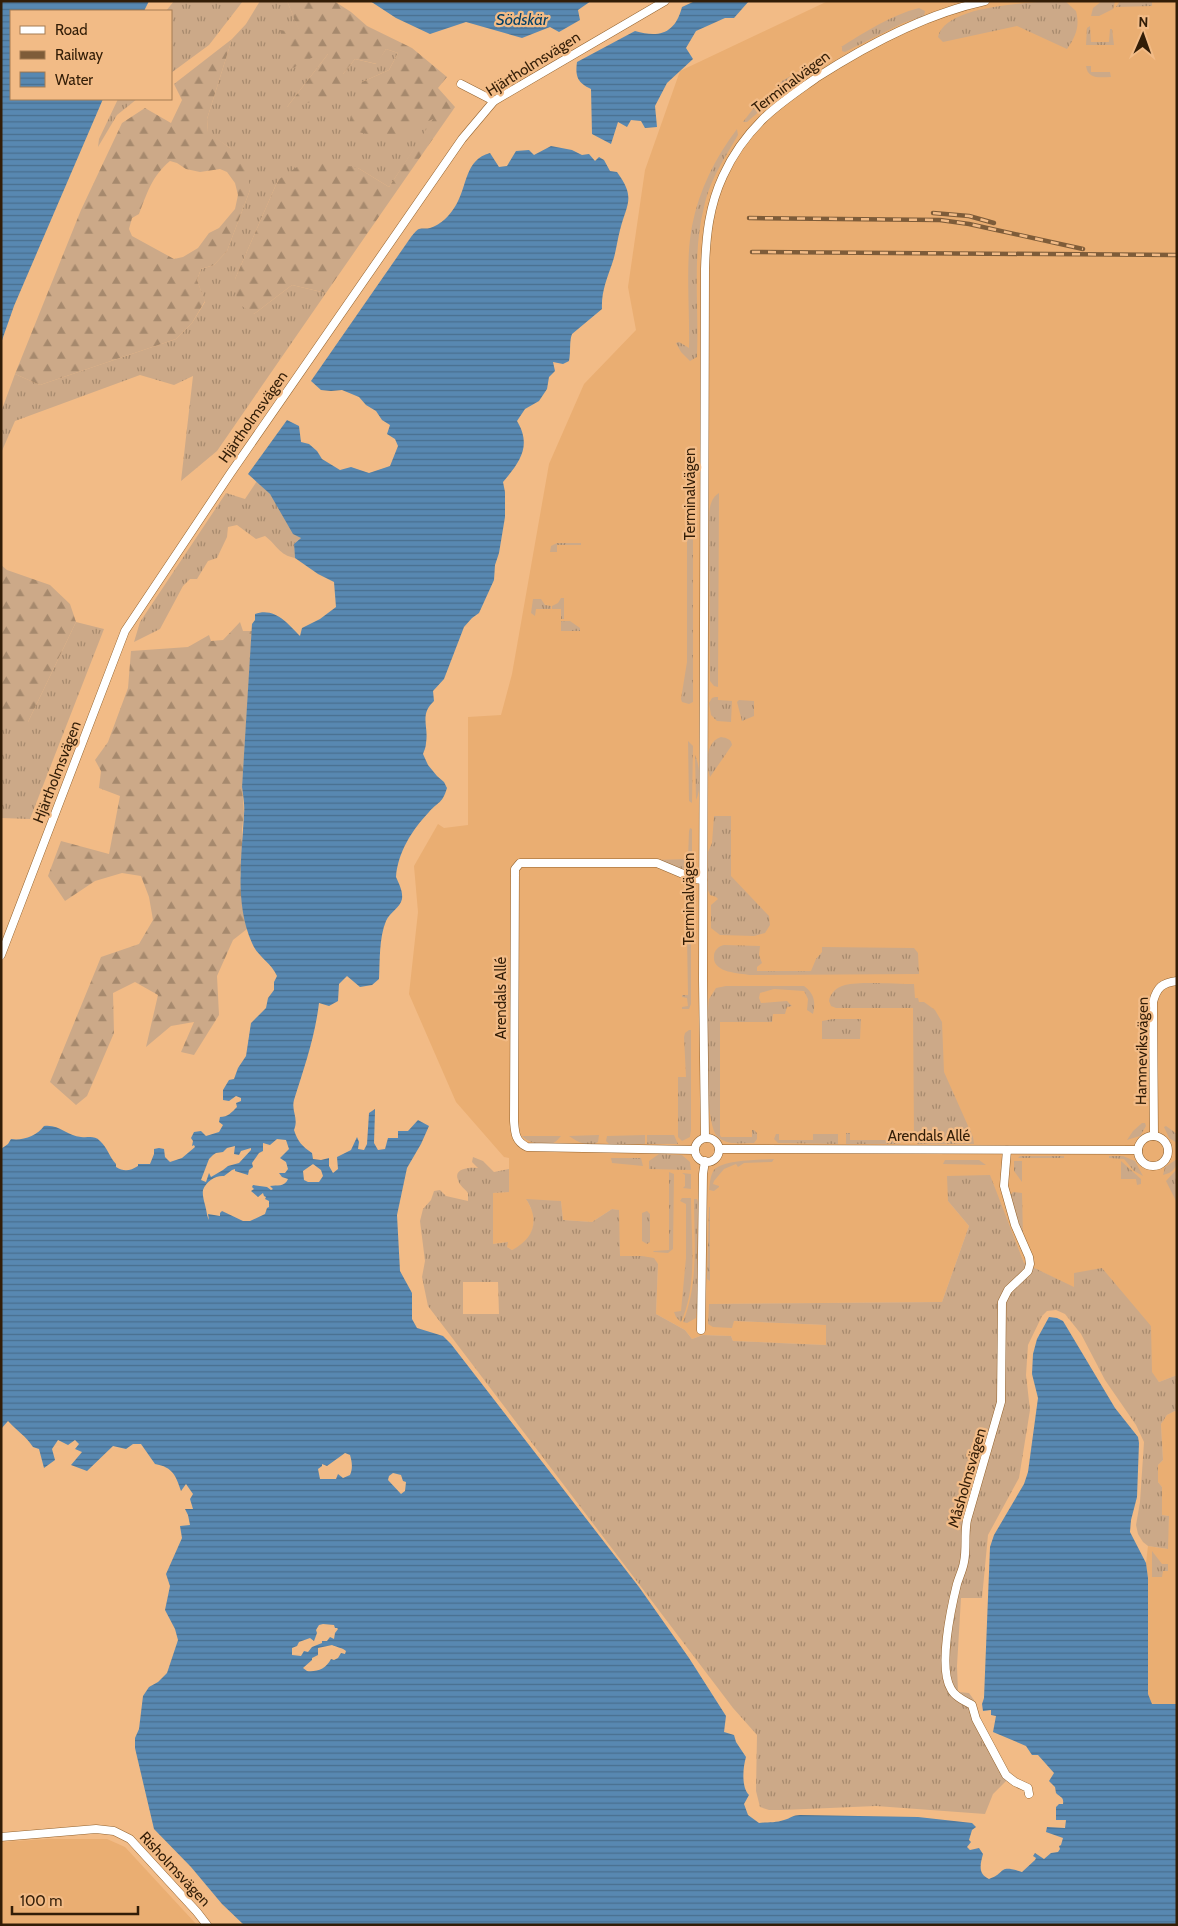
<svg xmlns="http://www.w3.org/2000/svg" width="1178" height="1926" viewBox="0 0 1178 1926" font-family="Cabin,sans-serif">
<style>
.built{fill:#eaae72}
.grass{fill:url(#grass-tufts);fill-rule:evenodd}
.forest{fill:url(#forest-firs);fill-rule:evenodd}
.water{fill:url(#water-rules);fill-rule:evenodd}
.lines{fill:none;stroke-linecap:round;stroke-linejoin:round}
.minor-casing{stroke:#93622d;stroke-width:9}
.minor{stroke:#fff;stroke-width:8}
.rail-casing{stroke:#7e5c39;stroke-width:4.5}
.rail{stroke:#f2bb86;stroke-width:2.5;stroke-dasharray:8;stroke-linecap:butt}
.labels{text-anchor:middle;stroke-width:4.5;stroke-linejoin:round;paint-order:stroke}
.street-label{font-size:15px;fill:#321d07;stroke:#f2bb86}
.water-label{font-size:16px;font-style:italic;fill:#023f67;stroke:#f2bb86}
</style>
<defs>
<pattern id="grass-tufts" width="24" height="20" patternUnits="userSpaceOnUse" patternTransform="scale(1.25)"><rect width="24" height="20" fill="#cca988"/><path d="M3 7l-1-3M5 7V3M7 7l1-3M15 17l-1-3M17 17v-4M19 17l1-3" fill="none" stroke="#a6896d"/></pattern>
<pattern id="forest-firs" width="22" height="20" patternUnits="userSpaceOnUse" patternTransform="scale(1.25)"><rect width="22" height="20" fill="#cca988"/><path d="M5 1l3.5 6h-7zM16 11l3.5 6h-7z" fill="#a6896d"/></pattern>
<pattern id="water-rules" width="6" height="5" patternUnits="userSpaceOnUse" patternTransform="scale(1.25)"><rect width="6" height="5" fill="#5888b1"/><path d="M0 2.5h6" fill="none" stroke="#496f8e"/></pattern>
</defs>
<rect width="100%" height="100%" fill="#f2bb86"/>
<!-- built -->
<g class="built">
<polygon points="828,1 1177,1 1177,1375 1159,1382 1151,1372 1151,1326 1024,1263 989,1175 948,1201 969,1226 942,1302 709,1304 733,1321 826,1325 826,1345 733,1341 731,1336 703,1335 692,1339 685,1330 656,1314 658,1264 642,1256 620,1256 618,1210 612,1209 592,1222 563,1220 561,1201 527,1200 534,1215 533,1227 530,1236 523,1245 512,1250 507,1247 507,1242 493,1244 493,1193 509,1192 509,1158 504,1157 456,1102 409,994 418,912 414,866 438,824 444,828 468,825 468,717 501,715 512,674 549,464 584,384 636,330 628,287 645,170 680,71"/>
<polygon points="1175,1411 1177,1412 1177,1704 1151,1704 1148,1694 1148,1579 1146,1563 1148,1546 1167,1549 1169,1516 1162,1515 1162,1487 1158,1482 1158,1465 1163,1460 1161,1424 1167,1415"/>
<polygon points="47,1839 107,1839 125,1847 197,1925 1,1925 1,1842"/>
</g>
<!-- grass -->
<g class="grass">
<polygon points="174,1 243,1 209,45 171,73 171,11 166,11"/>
<polygon points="260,1 287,1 301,34 280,31 319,54 328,54 287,107 343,74 355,59 376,64 386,49 398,53 389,70 362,82 434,119 389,187 358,168 278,180 235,279 254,314 292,285 326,293 217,451 181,481 193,376 174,385 140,375 15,421 1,453 1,412 15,374 40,385 176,339 192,323 205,302 197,280 201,269 214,265 227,251 250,190 230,148 208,133 207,119 232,39 246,24"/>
<path d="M1048,1H1065L1076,11C1080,26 1076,36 1067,49L1017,26L943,42L938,37C945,6 1022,4 1048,1Z"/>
<polygon points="1102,1 1117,1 1115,2 1113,9 1099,16 1091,16 1093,8"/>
<polygon points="1120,1 1152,1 1152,6 1116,7"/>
<path d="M919,8L925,11L924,16L903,23L845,52L842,51V47H841C865,32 891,15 919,8Z"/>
<polygon points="1090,26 1091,42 1109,42 1110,29 1112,29 1114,45 1086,45 1087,28"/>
<path d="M823,57L828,60C821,66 787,91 780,92L779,85L782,81Z"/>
<path d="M1086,66H1091V72H1110L1111,77C1100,77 1088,80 1086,66Z"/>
<polygon points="118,99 137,99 117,115 98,147 99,139"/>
<polygon points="759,101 761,105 761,110 747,122 743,122"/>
<path d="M737,129L738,135C724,160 711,177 704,207C692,254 699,306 697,355V357L690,361L681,352L676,343L679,342L689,348C690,310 685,262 692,226C699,190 715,158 737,129Z"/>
<path d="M257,481L270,494L301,538L294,544L295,558C279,555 277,545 265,536L256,539L237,525L228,527L227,537L217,558L208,561L197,579H190L183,586L160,629L134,642L140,622L226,493L245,499Z"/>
<path d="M719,493L718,687L714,686L710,681L709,522C709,512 709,499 719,493Z"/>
<polygon points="689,534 693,535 693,702 689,704 682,702 681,699 687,662 687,536"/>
<polygon points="557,543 581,543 581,545 557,545 557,552 550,552 551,546"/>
<polygon points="561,598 564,598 564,619 561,619 561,609 552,609 552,606 558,603"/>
<polygon points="533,599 541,599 545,605 551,606 551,609 536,609 535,616 531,613"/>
<polygon points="561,621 570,621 580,628 580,631 561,631"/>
<polygon points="76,622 104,629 30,819 1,818 1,722 28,722"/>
<polygon points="715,697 718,697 718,700 732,701 731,722 717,721 711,715 709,703 712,698"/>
<polygon points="739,700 754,701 754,716 742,721 737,702"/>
<path d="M721,737C727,738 731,739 732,745L710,777C706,764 705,742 721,737Z"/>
<polygon points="688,741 693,746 692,803 689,801"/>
<path d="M695,755C700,766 702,789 696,800Z"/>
<polygon points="714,816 731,816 731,876 769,916 770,925 765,933 754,936 720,935 711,928 711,905 718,899 716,897 710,895 708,890 708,852 712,843"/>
<polygon points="690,828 692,829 692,863 690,873 657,860 688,859 689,831"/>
<polygon points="689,893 691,896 691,1004 689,1009 682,1009 682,1007 688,1006 687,998 682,997 682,995 688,995 687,938"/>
<path d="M724,945L760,946L759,955L762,963L757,967V971H811L816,959L822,952V947L914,948L918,953L919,974L750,975C739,973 712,973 714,956C714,950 719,946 724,945Z"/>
<path d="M914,984L915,998H918L919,1002H924L935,1010L942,1022L944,1072L973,1137L974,1144H918L914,1140L913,1008H836L831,1006L829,1001C830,993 837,987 845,985C861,981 896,984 914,984Z"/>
<path d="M726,986H804C814,993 816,1002 813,1014L807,1010L808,999L804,991L774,989L760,993L759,998L761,1003L787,1001L792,1006L787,1007L785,1014H773L772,1022H720V1135L721,1137H752V1130H754L757,1133V1139L754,1143C742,1143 726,1146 717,1136C704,1122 706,1021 709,999L716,988Z"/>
<polygon points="833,1019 861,1019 860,1039 822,1039 822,1021"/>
<polygon points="689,1030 691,1030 691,1130 690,1137 682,1141 678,1137 678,1077 686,1077 684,1037 685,1033"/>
<polygon points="1142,1123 1145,1123 1146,1126 1140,1136 1127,1140 1133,1131"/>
<polygon points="1166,1126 1177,1134 1177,1143 1169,1138 1164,1127"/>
<polygon points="846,1133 850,1133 850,1140 898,1140 898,1134 903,1136 903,1139 900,1144 846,1144"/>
<polygon points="776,1134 779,1134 779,1140 813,1140 813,1134 838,1134 838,1144 778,1143 774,1139"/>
<path d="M599,1135L598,1142C589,1148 577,1142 569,1136Z"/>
<polygon points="645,1135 645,1144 609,1144 606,1141 607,1136"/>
<polygon points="647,1135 674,1135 678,1144 647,1144"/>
<path d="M522,1136H561C559,1138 558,1140 555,1142C547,1148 528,1143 522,1136Z"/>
<polygon points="659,1154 682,1155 690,1162 691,1170 649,1169 649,1161"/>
<polygon points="1020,1156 1064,1156 1064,1158 1018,1158"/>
<polygon points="1109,1156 1123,1156 1135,1161 1143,1176 1134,1171 1124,1159 1109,1158"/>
<path d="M473,1157L483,1161L494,1172L509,1169V1192L493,1193V1244L508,1242L507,1247L512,1250C534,1239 540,1220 526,1199L561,1201L563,1220L592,1222L612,1209L619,1210L620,1256H642L654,1258L658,1264L656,1314L685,1330L692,1339L703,1335L731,1336L733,1341L826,1345V1325L734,1321L732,1328L713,1327L708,1324L709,1304L942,1302L969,1226L948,1201L947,1176L990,1175L1024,1263L1074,1287V1273L1102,1268L1151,1326L1152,1372L1159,1382L1177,1375V1412L1175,1411L1167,1415L1161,1424L1163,1460L1158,1465V1482L1162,1487V1515L1169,1516L1168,1549L1148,1546L1143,1542L1138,1534L1136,1525L1140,1502L1144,1442L1136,1425L1105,1380L1081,1334L1065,1314L1056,1310L1047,1311L1042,1316L1028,1345L1026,1375L1030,1410L1019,1478L988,1535L982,1598H961L957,1666L958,1692L969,1693L974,1700L969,1708L1007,1780L993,1794L985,1814L876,1806L783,1810H769L760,1807L756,1791L757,1735L733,1708L428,1306L422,1277L425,1261L420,1221L423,1209L431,1200L434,1191L440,1190L446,1196L468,1201V1193C465,1189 459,1185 458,1180C453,1168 470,1167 478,1168L472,1162ZM463,1282H498L499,1314H463Z"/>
<polygon points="611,1158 641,1158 643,1166 612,1163"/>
<path d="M774,1159L772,1162L744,1163L738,1167L736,1164L724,1169L714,1181L713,1184L719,1186V1187L714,1191L709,1190C710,1183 710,1176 714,1170C724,1159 760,1160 774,1159Z"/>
<path d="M1177,1159C1177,1168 1172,1173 1163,1175L1165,1167Z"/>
<polygon points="945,1160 979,1160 986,1165 943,1164"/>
<polygon points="1014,1161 1022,1161 1022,1182 1014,1171"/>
<polygon points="1121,1161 1141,1179 1141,1184 1137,1185 1136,1179 1121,1179"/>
<polygon points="1177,1169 1177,1203 1166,1181"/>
<polygon points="669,1172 674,1174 673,1249 668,1253 654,1252 653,1251 669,1250"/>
<polygon points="682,1173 691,1174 691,1189 683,1188 685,1186 685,1175"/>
<polygon points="1013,1192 1022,1193 1023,1238 1009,1197"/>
<path d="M682,1198H691C691,1238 698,1285 681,1322L676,1317L674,1312L681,1311L686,1258V1204L680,1201Z"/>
<path d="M694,1199H697L698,1202L697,1311L696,1318L687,1323L683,1322C699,1283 694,1240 694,1199Z"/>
<polygon points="709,1207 710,1207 710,1281 707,1279"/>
<polygon points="647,1211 650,1214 650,1242 647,1244 642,1241 642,1213"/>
<polygon points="1152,1551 1162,1564 1168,1564 1168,1571 1163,1571 1162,1577 1152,1577"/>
</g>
<!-- forest -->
<g class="forest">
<polygon points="287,1 334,1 351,12 367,26 412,48 447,77 438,88 455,107 326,293 292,285 254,314 237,303 235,279 278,180 297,167 323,161 358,168 389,187 433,119 389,140 347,129 362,82 389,70 398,53 386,49 377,64 355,59 343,74 341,96 287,107 328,54 319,54 289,70 280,30 300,33"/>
<path d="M232,39L207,119L208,132L230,148L247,167L250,190L227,251L214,265L201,269L197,280L205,301L192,323L176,339L40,385L15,374L81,210L122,123L145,108L171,123L182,100L174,84ZM170,161L177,163L186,169L200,172L220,169L227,172L235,183L238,195L235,209L219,228L209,233L198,248L183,257L174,259L132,236L129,229L132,218L139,214C147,193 152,176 170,161Z"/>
<polygon points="1,565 7,570 50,585 70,604 76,622 28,722 1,722"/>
<polygon points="240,622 243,631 252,631 242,787 244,813 242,829 242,856 240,875 247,929 233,940 217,976 219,1015 194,1055 181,1052 194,1022 171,1026 146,1047 158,995 135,982 113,993 114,1033 87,1096 76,1105 50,1082 101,957 139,944 153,920 149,897 141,876 122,873 95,881 65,901 48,876 61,841 109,854 120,796 99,788 101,771 95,760 108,742 128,688 131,651 188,647 209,635 211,641 223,640"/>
</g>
<!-- water -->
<g class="water">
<polygon points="1,1 149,1 144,11 11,11 11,99 103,99 14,306 1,343"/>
<polygon points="370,1 591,1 578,10 580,20 559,32 550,27 522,38 466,22 430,34 396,18"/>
<path d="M695,1H749L734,18H725L696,31L686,48L693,59L667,83L655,106L657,127L645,128L641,121L631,120L627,127L618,122L611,144L592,134L591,89C578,83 575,77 577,62L635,31C659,38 675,34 682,7Z"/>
<path d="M551,146L572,150L582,155L589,154L595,161L599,157L604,160L610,171L617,172C636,198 627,203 620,230C617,241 616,253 612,264C607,278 601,293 602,309L572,334C569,342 571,352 569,361L563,364L553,362L555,371L549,377L547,389L539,401L525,409L517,421C532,446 520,462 503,482L505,492V517L499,553L495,565L494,580L479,613L472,618L464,627L444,679L433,691L434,701C419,715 429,726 426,743C426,747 424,751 423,754L428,765L437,776L444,782L447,788C442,804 439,801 429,812C412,830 398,852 396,877C399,884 403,891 402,899C400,908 390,912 386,921C379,938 380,960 379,979L372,985L360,987L347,976L339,984L338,1001L329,1006L319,1003C315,1037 304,1068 294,1100C291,1111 299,1118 294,1130C298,1142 302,1146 312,1153L313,1159L321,1160L329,1158V1166L333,1173L338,1169L337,1157L351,1150L357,1137L359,1142L358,1149L364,1150L367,1144L369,1113L375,1109V1112L374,1143L378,1150L385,1149L388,1138H398V1131H408L418,1120L429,1126L421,1144L407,1168L397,1215L400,1271L412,1293V1319L417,1328L443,1336L451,1344L639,1587L689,1658L726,1716L724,1732L734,1735L736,1742L746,1757C743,1767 741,1787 749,1795L744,1804L748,1815L759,1823C767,1822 776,1823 784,1820C791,1818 793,1815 800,1815L918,1817L972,1823L976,1827L972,1830L969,1840L971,1842L967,1847L970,1850L979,1848L983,1854C980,1865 978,1874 989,1879C1007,1873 997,1864 1022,1872L1035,1860L1036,1858L1033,1856L1035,1853L1044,1859L1051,1853L1058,1852L1060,1849L1059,1846L1061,1845L1063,1838L1046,1832L1047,1827L1065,1828L1066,1820H1056V1807L1059,1804H1063C1064,1797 1061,1798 1056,1793L1055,1787L1049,1781L1054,1773L1038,1755H1032L1026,1746L993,1732L996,1716L991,1715V1710L983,1711L982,1704L984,1698L990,1547L994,1535L1024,1484L1028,1472L1038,1398L1032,1374L1033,1354L1037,1339L1049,1317L1057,1318L1063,1321L1115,1408L1138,1437L1139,1443L1137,1497L1131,1520L1130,1532L1146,1563L1148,1578V1694L1152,1704H1177V1925H244L222,1904L191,1867L154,1829L135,1748V1738L139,1729L143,1696L149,1687L158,1682L167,1673L178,1640L175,1629L165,1610L170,1586L166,1574L182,1538L180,1526L190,1525L188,1515L185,1509H193L190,1499L193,1494L186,1484L181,1491C176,1476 173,1467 155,1464L141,1444H133L126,1449L113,1446L87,1471L71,1465L82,1452L75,1449L79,1444L75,1440L68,1445L58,1440L52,1449L55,1460L44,1468L39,1449L33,1447C26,1436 17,1431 8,1421L1,1429V1149L8,1144L11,1139C22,1141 37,1136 44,1126C59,1124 67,1136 81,1137C89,1138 94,1135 100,1141C107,1147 110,1158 116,1164V1167C124,1172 130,1171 138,1166V1164H150L154,1154V1149L159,1148L164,1149L165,1157L170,1162L182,1158L195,1147L194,1145L192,1146L193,1141L191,1138L194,1132L201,1131L206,1136L219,1132L223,1125L219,1122L220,1117C228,1117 232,1112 237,1107L236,1103L241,1101V1098L236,1096L229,1101L223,1100V1090L229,1080L234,1079L238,1068L246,1056L251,1023L266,1008L268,998L274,990V982L277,976C271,962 257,956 252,943C234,903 242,855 244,814C245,805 243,795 242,787L252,624L255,620V614C275,607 288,624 300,636L302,628L320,619L336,607L334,582L318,574L295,558L294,544L301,538L293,534L270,494L248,474L287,420L299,426L301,442L309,444L317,451L322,459L340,470L351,467L369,473L390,466L398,446L395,439L387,434L390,425L382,420L376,411L366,405L359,397L342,390L331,391L321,390L311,381L411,237C413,235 416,230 419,229C422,228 427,229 430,228C441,225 450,215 456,205C467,187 465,159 490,153L499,167L507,166L516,151L529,150L534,155ZM277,1139L286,1140L289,1149L280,1158L286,1162L288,1169L285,1173H279L282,1177L288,1179C285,1187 277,1185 270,1186L273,1189L271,1190L267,1187L253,1185L252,1187L254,1189L251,1191L258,1197L263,1193L264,1196L266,1197L265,1199L269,1201V1207L267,1208L265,1214L250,1221H243L222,1211L220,1213V1216L208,1214L209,1220C207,1216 207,1214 206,1209C205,1204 202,1196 203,1190C206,1181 216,1175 224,1176L232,1170L235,1169V1171L248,1175L249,1170L253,1167L252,1163L259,1153L263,1151V1143L270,1145ZM235,1146L234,1154L239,1155L241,1151L251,1148V1150L239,1163L228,1166L223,1170L211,1177L209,1173L206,1182L201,1180L209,1159L213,1155L216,1153L223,1152L227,1148ZM313,1164L321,1170L323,1176L319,1182H308L304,1180L303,1171ZM345,1453L350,1455C352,1462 353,1468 350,1475L343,1478L338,1474L336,1479H320L318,1469L322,1466V1464L327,1466ZM393,1473L401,1475L403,1481L406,1482L405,1491L401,1494L388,1480L389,1476ZM323,1624L334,1625L335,1628H337L338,1629L335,1633L334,1639L330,1637L327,1641H322V1643L312,1647L308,1652L304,1651L301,1656L292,1655V1648L297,1646L299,1642L310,1638L314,1641L317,1633L316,1630L319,1625ZM332,1645C336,1647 343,1648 346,1651L345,1654L341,1653L338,1658L334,1660L331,1659C326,1669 317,1672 307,1671L303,1668L312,1660V1658L318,1655V1648Z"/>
</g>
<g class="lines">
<!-- minor casing -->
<g class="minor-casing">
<g id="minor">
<polyline points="461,84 494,101"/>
<polyline points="1,955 125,631 230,474 462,139 494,101 665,1"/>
<circle cx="1153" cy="1151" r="15"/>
<path d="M1154,1136L1153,1002C1157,987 1162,983 1177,981"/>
<path d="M705,1138L703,979L705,269C706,236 709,206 723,176C732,156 746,136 762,120C778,104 798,91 816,78C867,45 925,14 985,1"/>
<circle cx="707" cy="1150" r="12"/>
<polyline points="719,1149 1138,1150"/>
<path d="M695,1150L527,1147C515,1141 515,1133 514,1121L515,869L520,863H657L695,879L703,880"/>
<path d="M1007,1150L1004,1186L1015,1225L1029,1257L1030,1264L1028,1271L1008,1290L1002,1302L1001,1402L967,1520C964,1534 967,1548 964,1562C963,1569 959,1577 957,1584C951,1608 938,1668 951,1689C955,1697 965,1701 972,1705L976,1719L1006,1775L1015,1782L1028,1788L1029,1794"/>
<polyline points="701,1330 703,1174 705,1161"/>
<polyline points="1,1837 96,1829 114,1831 130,1839 197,1912 207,1925"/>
</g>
</g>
<!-- minor -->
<use href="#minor" class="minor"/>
<!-- rail casing -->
<g class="rail-casing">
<g id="rail">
<polyline points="933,213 969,216 994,223"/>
<polyline points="749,218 940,220 969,224 1083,249"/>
<polyline points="752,252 1177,255"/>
</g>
</g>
<!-- rail -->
<use href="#rail" class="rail"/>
</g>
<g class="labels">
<!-- street labels -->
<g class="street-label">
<text transform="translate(533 64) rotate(-32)" y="5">Hjärtholmsvägen</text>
<text transform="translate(791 82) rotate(-37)" y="5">Terminalvägen</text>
<text transform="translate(253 417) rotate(-55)" y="5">Hjärtholmsvägen</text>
<text transform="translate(690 494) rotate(-90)" y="5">Terminalvägen</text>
<text transform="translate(57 772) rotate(-69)" y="5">Hjärtholmsvägen</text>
<text transform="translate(689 899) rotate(-90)" y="5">Terminalvägen</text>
<text transform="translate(501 998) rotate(-90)" y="5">Arendals Allé</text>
<text transform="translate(1142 1051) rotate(-89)" y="5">Hamneviksvägen</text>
<text x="929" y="1141">Arendals Allé</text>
<text transform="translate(967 1478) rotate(-74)" y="5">Måsholmsvägen</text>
<text transform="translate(175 1869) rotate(47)" y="5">Risholmsvägen</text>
</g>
<!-- water labels -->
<g class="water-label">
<text x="522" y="25">Södskär</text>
</g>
</g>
<!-- border -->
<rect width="1178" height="1926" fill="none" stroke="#321d07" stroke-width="5"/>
<!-- legend -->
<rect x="10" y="10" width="162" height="90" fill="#f2bb86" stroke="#a57c53"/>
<rect x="20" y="26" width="25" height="8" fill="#ffffff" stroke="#a57c53"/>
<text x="55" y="35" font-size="15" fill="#321d07">Road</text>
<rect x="20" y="51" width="25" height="8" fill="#7e5c39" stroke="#a57c53"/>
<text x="55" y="60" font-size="15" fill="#321d07">Railway</text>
<rect x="20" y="72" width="25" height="15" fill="url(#water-rules)" stroke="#a57c53"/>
<text x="55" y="85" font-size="15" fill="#321d07">Water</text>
<!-- north arrow -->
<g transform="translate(1143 35) rotate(2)" stroke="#f2bb86" stroke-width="4" paint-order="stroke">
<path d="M0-4L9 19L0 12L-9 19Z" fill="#321d07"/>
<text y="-8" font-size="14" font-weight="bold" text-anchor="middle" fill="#321d07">N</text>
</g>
<!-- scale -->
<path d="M12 1906v8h126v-8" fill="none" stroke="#321d07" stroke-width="2.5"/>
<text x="20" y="1906" font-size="15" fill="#321d07" stroke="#f2bb86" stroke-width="4" paint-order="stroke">100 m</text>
</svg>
